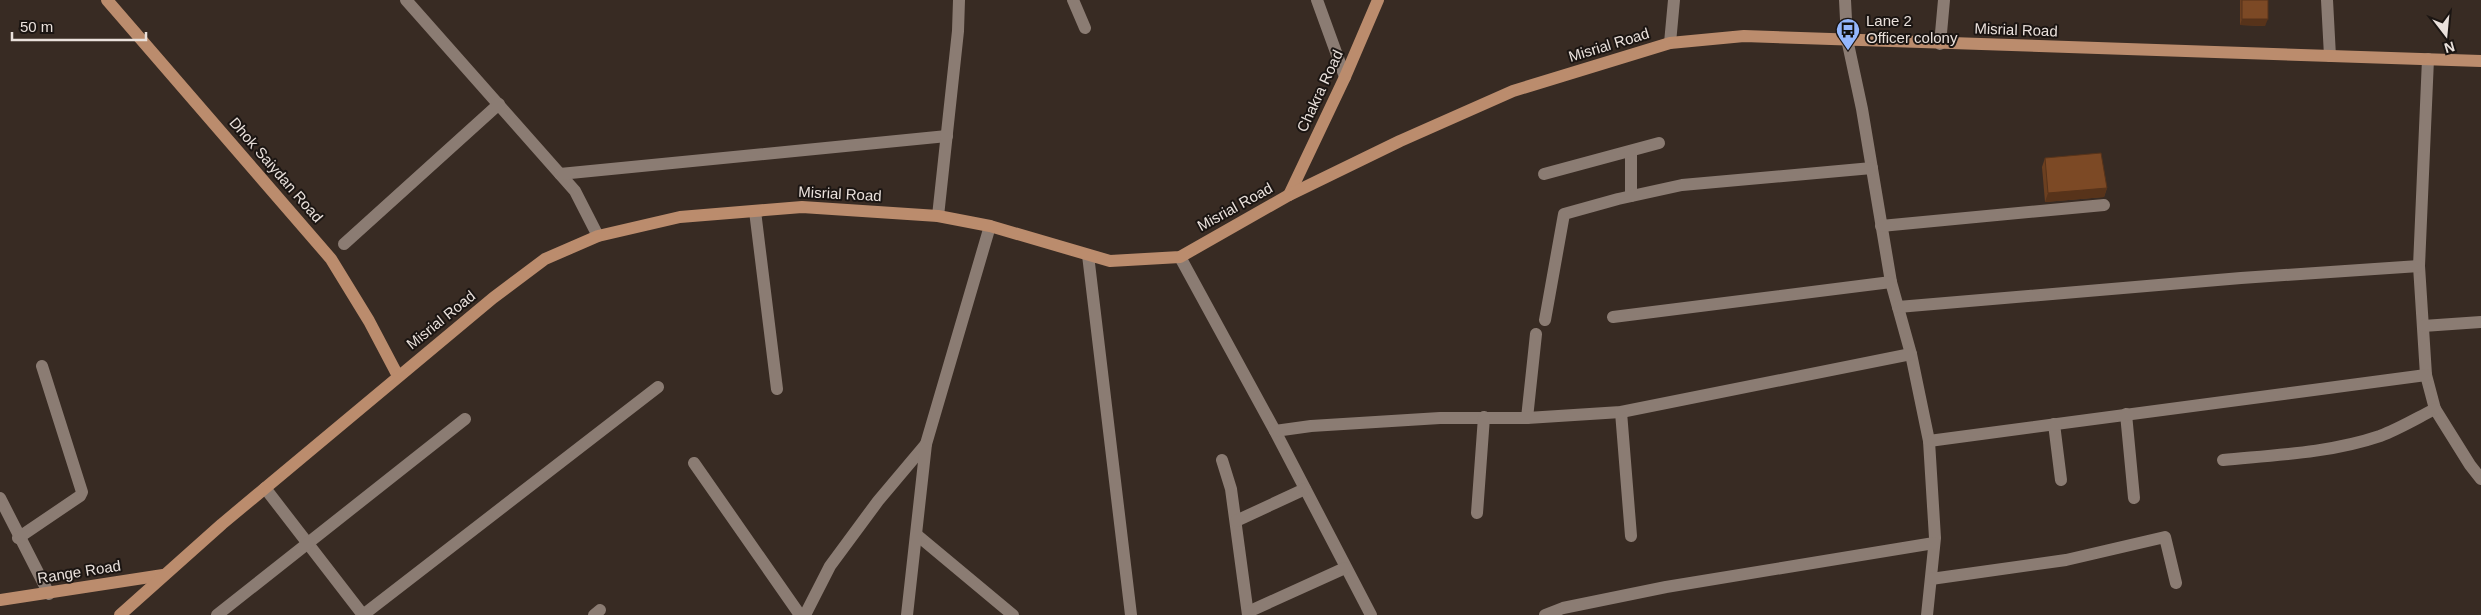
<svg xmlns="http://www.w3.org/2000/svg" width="2481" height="615" viewBox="0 0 2481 615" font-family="Helvetica,sans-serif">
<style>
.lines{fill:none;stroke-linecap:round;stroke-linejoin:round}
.minor{stroke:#8b7c73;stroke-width:12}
.major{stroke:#bb8c6d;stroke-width:12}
.wall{fill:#6b3f20}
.shaded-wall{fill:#57331a}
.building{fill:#7c4925;stroke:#57331a}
.labels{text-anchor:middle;stroke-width:4;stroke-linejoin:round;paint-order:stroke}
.poi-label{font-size:15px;fill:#eae1dc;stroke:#1b1512;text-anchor:start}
.street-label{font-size:15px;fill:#eae1dc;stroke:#1b1512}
</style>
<rect width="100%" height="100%" fill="#382b23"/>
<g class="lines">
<!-- minor -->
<g class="minor">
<polyline points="406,0 575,191 598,236"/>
<polyline points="1073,0 1085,28"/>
<polyline points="1317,0 1345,77"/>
<polyline points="1845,0 1847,39 1862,109 1891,282 1911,354 1929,441 1935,538 1927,615"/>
<polyline points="2327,0 2330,56"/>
<polyline points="1670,43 1674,0"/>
<polyline points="1940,44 1944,0"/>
<polyline points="2428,59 2419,266 2426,375 2435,409 2470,465 2481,479"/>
<polyline points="1631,151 1631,196"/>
<polyline points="560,174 947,136"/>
<polyline points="1544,174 1659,143"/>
<polyline points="755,211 777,389"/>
<polyline points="938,216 958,31 959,0"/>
<polyline points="1881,226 2104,205"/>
<polyline points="344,244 499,104"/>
<polyline points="1088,255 1131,615"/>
<polyline points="1180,257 1275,431 1371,615"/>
<polyline points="1898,307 2241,278 2419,266"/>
<polyline points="1613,317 1891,282"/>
<polyline points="1545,320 1564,214 1618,199 1682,185 1872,168"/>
<polyline points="2423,326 2481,322"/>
<polyline points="1621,412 1631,536"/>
<polyline points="2126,414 2134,498"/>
<polyline points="1527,418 1536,334"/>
<polyline points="2054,424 2061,480"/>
<polyline points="1275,431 1311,426 1440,418 1527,418 1621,412 1911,354"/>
<polyline points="1929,441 2426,375"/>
<polyline points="1222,460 1231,489 1248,615"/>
<path d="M2223,460C2275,455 2330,453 2380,436C2399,429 2417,418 2435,409"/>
<polyline points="694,463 800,615"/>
<polyline points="265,488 363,615 658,387"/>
<polyline points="0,498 49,594"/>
<polyline points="1477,513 1484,417"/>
<polyline points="1236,521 1305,489"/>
<polyline points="917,535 1013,615"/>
<polyline points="18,538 80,496 82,492 42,366"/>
<polyline points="1931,579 2066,560 2165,537 2176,583"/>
<polyline points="1248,612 1345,568"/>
<polyline points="217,615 465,419"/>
<polyline points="594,615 600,610"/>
<polyline points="805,615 830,566 878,501 926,444"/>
<polyline points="907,615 926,444 990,226"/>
<polyline points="1545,615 1563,608 1666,587 1934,543"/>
</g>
<!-- major -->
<g class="major">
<polyline points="107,0 331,259 369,321 398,376"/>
<polyline points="1289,195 1345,77 1378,0"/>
<polyline points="0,600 163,575"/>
<polyline points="120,615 222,524 493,298 545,259 598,236 680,217 802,207 938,216 990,226 1110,261 1180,257 1289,195 1400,141 1513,91 1670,43 1744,36 2481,61"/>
</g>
</g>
<!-- wall -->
<g class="wall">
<polygon points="2240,0 2268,0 2265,26 2240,25"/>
<polygon points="2045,158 2107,188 2104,197 2045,202 2042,167"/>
</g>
<!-- shaded-wall -->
<g class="shaded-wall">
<polygon points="2242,19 2268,19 2265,26 2240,25"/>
<polygon points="2107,188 2104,197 2045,202 2048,193"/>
</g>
<!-- building -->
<g class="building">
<rect x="2242" y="0" width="26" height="19"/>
<polygon points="2101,153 2107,188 2048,193 2045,158"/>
</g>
<!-- icons -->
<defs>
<g id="bus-pin" transform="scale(1.25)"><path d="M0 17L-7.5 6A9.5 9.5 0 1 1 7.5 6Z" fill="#94b7fd" stroke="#1b1512"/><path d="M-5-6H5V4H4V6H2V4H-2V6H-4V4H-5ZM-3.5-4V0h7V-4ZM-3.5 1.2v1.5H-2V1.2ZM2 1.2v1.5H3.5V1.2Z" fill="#111"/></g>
</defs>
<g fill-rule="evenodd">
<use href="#bus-pin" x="1848" y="30"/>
</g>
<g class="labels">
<!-- poi labels -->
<g class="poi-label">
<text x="1866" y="26">Lane 2<tspan x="1866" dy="17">Officer colony</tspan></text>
</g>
<!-- street labels -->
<g class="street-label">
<text transform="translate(2016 30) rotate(2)" y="5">Misrial Road</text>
<text transform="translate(1609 45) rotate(-17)" y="5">Misrial Road</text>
<text transform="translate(1320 91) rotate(-65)" y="5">Chakra Road</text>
<text transform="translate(276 170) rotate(49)" y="5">Dhok Saiydan Road</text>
<text transform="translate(840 194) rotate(3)" y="5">Misrial Road</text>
<text transform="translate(1235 207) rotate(-29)" y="5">Misrial Road</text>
<text transform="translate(441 320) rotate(-39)" y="5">Misrial Road</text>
<text transform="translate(79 572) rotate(-9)" y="5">Range Road</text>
</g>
</g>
<!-- north arrow -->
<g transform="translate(2446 35) rotate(164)" stroke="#1b1512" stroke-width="4" paint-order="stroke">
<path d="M0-4L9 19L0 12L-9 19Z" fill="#eae1dc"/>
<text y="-8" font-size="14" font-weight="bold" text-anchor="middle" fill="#eae1dc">N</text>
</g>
<!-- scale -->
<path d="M12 32v8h134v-8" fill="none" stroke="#eae1dc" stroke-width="2.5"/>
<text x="20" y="32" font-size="15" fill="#eae1dc" stroke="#1b1512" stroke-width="4" paint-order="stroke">50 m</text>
</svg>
